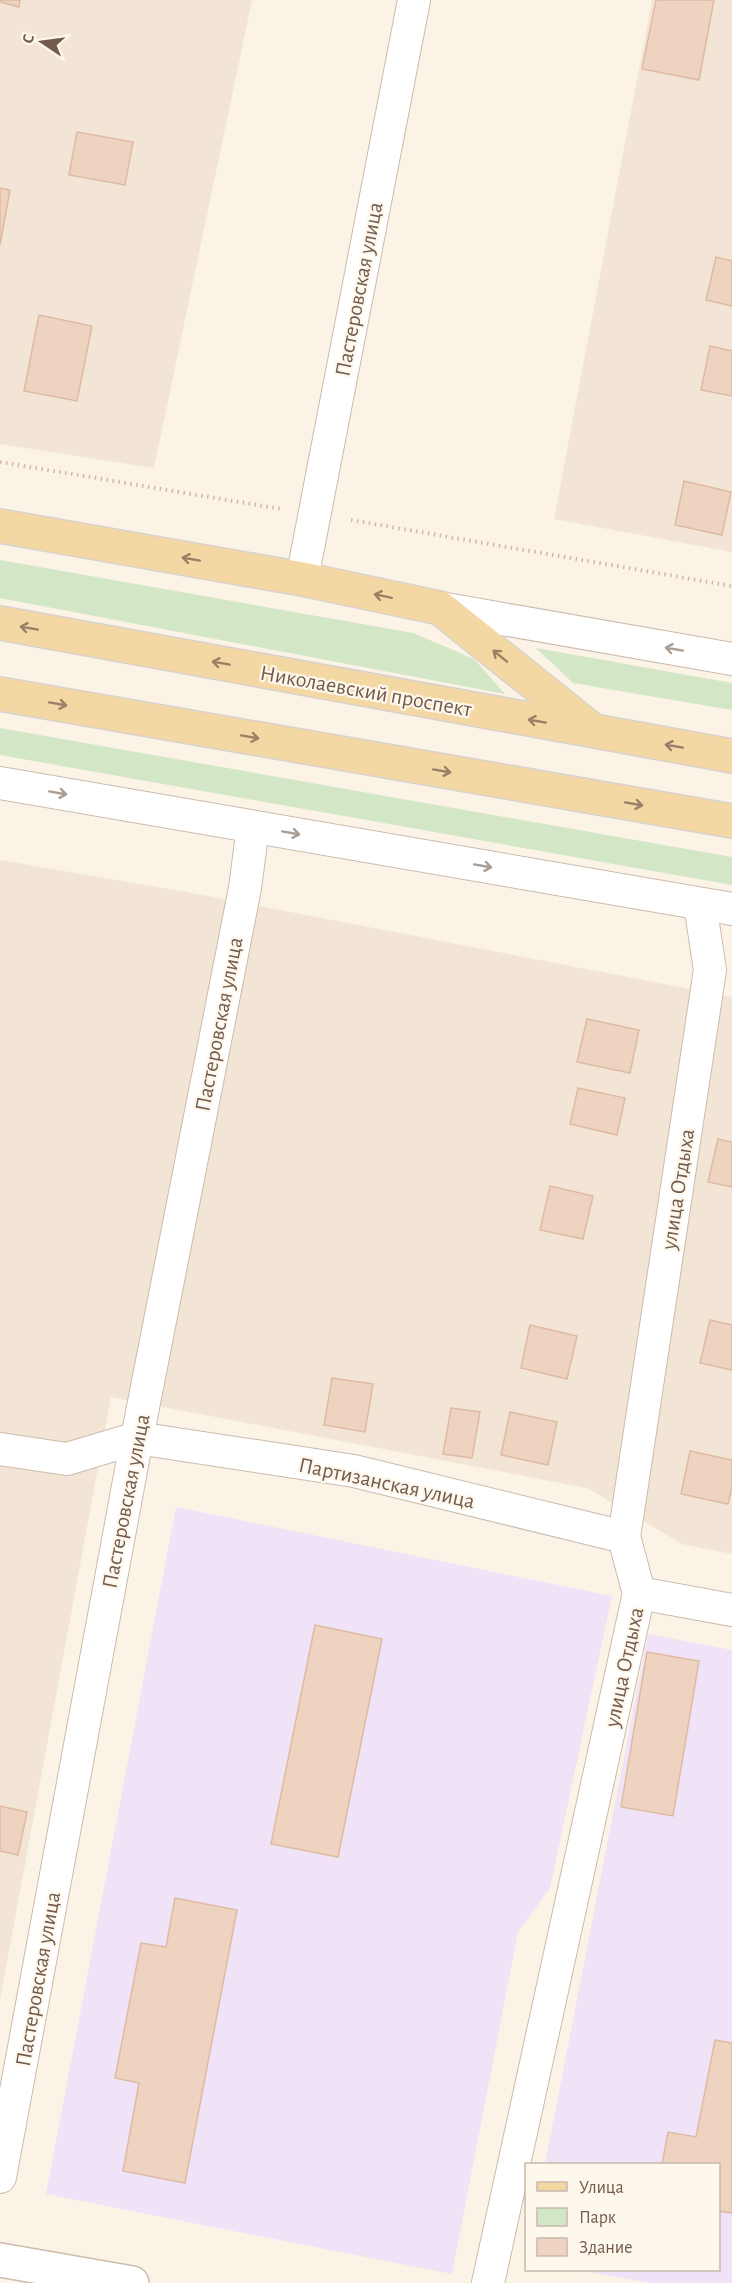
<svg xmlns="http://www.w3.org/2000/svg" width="732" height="2283" viewBox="0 0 732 2283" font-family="'Alegreya Sans',sans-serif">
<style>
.residential{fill:#f2e5d5}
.education{fill:#f0e3f7}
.green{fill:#d3e7c6}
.building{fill:#eed3c0;stroke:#dfbaa2;stroke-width:1.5}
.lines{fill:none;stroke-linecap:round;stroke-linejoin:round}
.minor-casing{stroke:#ccbbad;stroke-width:34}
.secondary-casing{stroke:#cebcab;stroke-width:36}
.primary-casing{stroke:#d8d1cd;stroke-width:36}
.path{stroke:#d3b7a3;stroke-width:4;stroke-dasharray:1.5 4.5;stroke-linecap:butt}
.minor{stroke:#fff;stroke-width:32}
.secondary{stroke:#fff;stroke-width:33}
.primary{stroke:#f4d8a4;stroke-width:33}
.oneway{stroke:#998067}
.oneway2{stroke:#aa9d94}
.labels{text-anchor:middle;stroke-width:4.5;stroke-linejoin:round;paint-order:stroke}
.street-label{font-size:22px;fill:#725b4d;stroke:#fef7ec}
</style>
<rect width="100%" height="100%" fill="#fbf3e6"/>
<!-- residential -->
<g class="residential">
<polygon points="0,0 252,0 154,468 0,444"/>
<polygon points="652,0 732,0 732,552 554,519"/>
<polygon points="0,860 186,892 732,997 732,1554 682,1544 587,1488 111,1397 0,2000"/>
</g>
<!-- education -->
<g class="education">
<polygon points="176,1507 612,1596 550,1888 518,1932 452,2274 46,2194"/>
<polygon points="648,1634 732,1650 732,2283 651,2283 577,2270 718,2270 718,2164 545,2164"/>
</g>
<!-- green -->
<g class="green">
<polygon points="0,560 413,633 474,659 505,694 0,598"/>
<polygon points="536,648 732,683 732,710 573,683"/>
<polygon points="0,728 732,857 732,885 0,755"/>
</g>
<!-- building -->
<g class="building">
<polygon points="0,0 20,0 19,7 0,2"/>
<polygon points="656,0 714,0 699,80 642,69"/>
<polygon points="77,132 133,142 125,185 69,175"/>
<polygon points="0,188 10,190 0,245"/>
<polygon points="716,257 732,261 732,306 706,300"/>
<polygon points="39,315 92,326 77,401 24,391"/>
<polygon points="710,346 732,351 732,396 701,390"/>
<polygon points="684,481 731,492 722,535 675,525"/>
<polygon points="587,1019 639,1030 630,1073 577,1062"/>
<polygon points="578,1088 625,1098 617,1135 570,1124"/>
<polygon points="718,1139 732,1142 732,1187 708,1182"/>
<polygon points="550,1186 593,1196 583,1239 540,1230"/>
<polygon points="710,1320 732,1325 732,1370 700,1363"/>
<polygon points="530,1325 577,1336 567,1379 521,1368"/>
<polygon points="332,1378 373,1384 365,1432 324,1425"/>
<polygon points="451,1408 480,1412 472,1458 443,1454"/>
<polygon points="510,1412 557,1422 548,1465 501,1455"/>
<polygon points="690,1451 732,1460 732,1487 728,1504 681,1494"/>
<polygon points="315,1625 382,1639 338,1857 271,1844"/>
<polygon points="647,1652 699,1661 673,1816 621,1807"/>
<polygon points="0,1806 27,1812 18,1855 0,1851"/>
<polygon points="175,1898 237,1910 185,2183 123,2171 139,2083 115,2078 141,1943 166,1947"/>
<polygon points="715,2040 732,2043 732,2213 718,2211 718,2164 662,2164 668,2132 696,2137"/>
</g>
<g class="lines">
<!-- minor casing -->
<g class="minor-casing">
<g id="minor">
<polyline points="302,579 414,0"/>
<polyline points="440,608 732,659"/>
<polyline points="0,783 732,909"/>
<polyline points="0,1449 67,1459 137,1438 354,1471 624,1537 639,1593 732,1610"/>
<polyline points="0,2177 137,1438 245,888 253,827"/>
<polyline points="488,2283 639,1593 624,1537 710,970 700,904"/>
</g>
</g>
<!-- secondary casing -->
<g class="secondary-casing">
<polyline id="secondary" points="0,2260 132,2283"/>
</g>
<!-- primary casing -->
<g class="primary-casing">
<g id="primary">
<polyline points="0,526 302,579 440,608 591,729"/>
<polyline points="0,623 732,756"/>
<polyline points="0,694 732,821"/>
</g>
</g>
<!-- path -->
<g class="path">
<polyline points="0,462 281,509"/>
<polyline points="351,520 732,586"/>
</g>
<!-- minor -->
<use href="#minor" class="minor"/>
<!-- secondary -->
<use href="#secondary" class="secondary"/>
<!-- primary -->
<use href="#primary" class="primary"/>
</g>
<!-- one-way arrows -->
<defs><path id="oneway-shaft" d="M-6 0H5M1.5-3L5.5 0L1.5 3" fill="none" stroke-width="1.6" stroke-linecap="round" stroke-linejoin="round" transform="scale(1.5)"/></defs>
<g class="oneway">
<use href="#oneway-shaft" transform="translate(191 559) rotate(-170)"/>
<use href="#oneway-shaft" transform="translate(383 596) rotate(-168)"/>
<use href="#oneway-shaft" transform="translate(29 628) rotate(-170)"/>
<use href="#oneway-shaft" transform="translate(500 656) rotate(-141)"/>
<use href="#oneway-shaft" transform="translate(221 663) rotate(-170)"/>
<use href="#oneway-shaft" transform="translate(58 704) rotate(10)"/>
<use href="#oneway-shaft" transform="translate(537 721) rotate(-170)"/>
<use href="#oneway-shaft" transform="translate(250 737) rotate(10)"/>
<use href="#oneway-shaft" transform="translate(674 746) rotate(-170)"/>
<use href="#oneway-shaft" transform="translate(442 771) rotate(10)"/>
<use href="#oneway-shaft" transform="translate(634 804) rotate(10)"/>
</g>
<g class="oneway2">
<use href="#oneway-shaft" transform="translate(674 649) rotate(-170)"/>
<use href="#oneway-shaft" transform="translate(58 793) rotate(10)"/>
<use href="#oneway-shaft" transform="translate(291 833) rotate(10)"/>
<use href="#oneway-shaft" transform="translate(483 866) rotate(10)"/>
</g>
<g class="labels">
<!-- street labels -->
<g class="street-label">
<text transform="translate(358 289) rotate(-79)" y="8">Пастеровская улица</text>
<text transform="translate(366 690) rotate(10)" y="8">Николаевский проспект</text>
<text transform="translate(218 1024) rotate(-79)" y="8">Пастеровская улица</text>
<text transform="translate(677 1189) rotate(-81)" y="8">улица Отдыха</text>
<text transform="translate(387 1482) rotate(12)" y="8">Партизанская улица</text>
<text transform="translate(125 1501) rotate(-79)" y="8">Пастеровская улица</text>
<text transform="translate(623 1667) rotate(-78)" y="8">улица Отдыха</text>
<text transform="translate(37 1979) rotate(-80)" y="8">Пастеровская улица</text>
</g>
</g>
<!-- legend -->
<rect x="525" y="2163" width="195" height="108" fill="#fef7ec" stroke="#c6b9ac" stroke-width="1.5"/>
<rect x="537" y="2182" width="30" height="9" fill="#f4d8a4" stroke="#c6b9ac" stroke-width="1.5"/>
<text x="579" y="2193" font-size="18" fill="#725b4d">Улица</text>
<rect x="537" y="2208" width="30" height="18" fill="#d3e7c6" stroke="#c6b9ac" stroke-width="1.5"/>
<text x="579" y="2223" font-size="18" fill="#725b4d">Парк</text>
<rect x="537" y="2238" width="30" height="18" fill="#eed3c0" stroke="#c6b9ac" stroke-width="1.5"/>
<text x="579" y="2253" font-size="18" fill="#725b4d">Здание</text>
<!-- north arrow -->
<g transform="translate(42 42) rotate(283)" stroke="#fef7ec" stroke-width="4.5" paint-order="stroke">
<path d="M0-4.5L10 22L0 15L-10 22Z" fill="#725b4d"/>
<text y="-9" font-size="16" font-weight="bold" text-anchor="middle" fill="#725b4d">С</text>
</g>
</svg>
